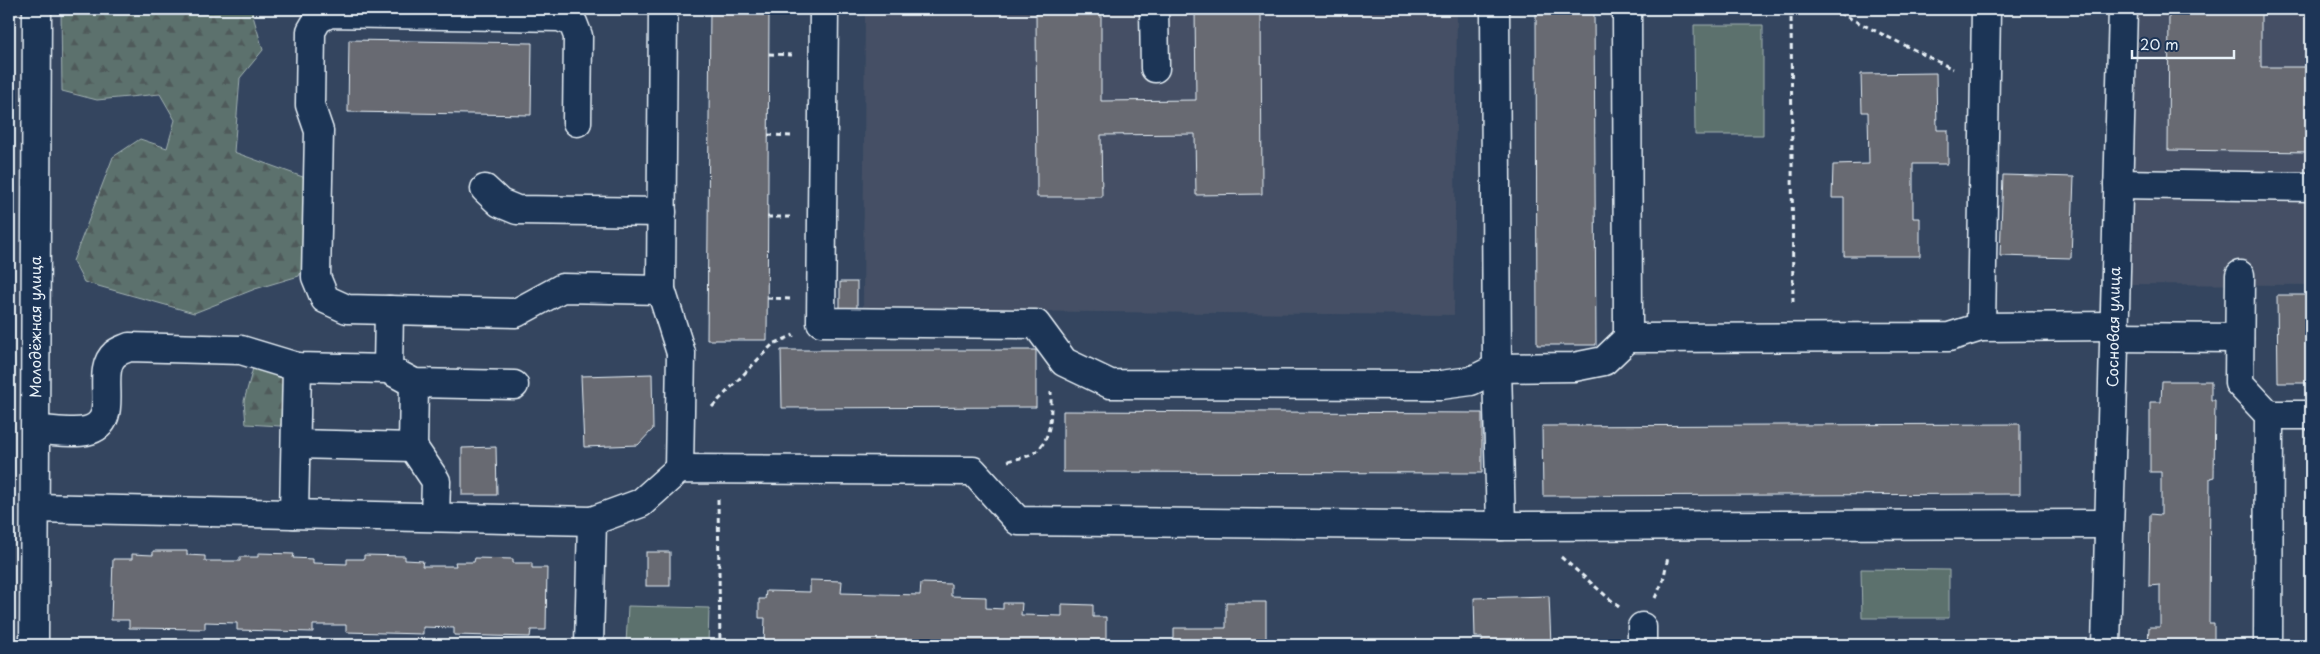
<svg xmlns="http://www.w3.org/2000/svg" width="2320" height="654" viewBox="0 0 2320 654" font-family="'Playpen Sans',sans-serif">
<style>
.built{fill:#445065}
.forest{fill:url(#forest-firs);stroke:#a2b1b2}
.park{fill:#5b716d;stroke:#a2b1b2}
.building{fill:#686a72;stroke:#e8f1f8}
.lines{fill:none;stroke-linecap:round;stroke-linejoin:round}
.minor-casing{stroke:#e8f1f8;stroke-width:31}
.path{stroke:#e8f1f8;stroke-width:3;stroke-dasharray:5 4;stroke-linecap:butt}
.minor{stroke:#1d3557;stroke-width:28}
.labels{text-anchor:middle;stroke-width:5;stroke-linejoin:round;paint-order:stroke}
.street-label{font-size:15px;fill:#e8f1f8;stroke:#1d3557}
</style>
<defs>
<pattern id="forest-firs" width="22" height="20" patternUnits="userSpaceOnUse" patternTransform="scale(1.25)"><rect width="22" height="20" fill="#5b716d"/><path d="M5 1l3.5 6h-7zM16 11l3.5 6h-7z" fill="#4f5a5a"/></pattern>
</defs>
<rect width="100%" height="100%" fill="#34455f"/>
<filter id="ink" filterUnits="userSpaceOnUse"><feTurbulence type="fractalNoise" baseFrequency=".02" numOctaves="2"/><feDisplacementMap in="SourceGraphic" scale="10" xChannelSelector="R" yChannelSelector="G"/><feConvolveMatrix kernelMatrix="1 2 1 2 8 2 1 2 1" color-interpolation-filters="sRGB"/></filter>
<g filter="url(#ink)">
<!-- built -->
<g class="built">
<polygon points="865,9 1457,9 1454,315 863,310"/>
<polygon points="2134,9 2311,9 2311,285 2126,284"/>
</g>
<!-- forest -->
<g class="forest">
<polygon points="61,9 251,9 263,50 240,78 234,152 322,184 323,223 299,276 255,289 194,313 84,282 73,261 113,157 140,139 167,148 175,120 160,94 97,100 62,91"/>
<polygon points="278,367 293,395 280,426 246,424 244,401 253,368"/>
</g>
<!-- park -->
<g class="park">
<polygon points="1694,25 1763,25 1763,135 1695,135"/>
<polygon points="1861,569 1949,570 1949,618 1862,618"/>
<polygon points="628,606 709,608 708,645 626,644"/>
</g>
<!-- building -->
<g class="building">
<polygon points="710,9 769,9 767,340 707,340"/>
<polygon points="1036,9 1101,9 1101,101 1196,100 1195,9 1261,9 1262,194 1196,195 1195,134 1101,135 1102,197 1037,197"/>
<polygon points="1536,9 1594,9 1596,345 1537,345"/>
<polygon points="2169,9 2261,9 2261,67 2311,67 2311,152 2168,150"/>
<polygon points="349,40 532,43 531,115 348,112"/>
<polygon points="1936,73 1937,130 1948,130 1948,164 1913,164 1913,218 1920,218 1920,256 1844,256 1844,198 1832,198 1833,165 1869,164 1868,112 1862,112 1861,74"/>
<polygon points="2003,175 2074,177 2071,258 2000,256"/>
<rect x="840" y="282" width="17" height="26"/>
<polygon points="2277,295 2311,295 2311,383 2278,383"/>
<polygon points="781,350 1036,350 1036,407 782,408"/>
<polygon points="652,374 653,429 638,445 584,447 581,376"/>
<polygon points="2162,381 2211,381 2211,400 2215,400 2214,477 2210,478 2209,623 2214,623 2214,645 2148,645 2149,627 2160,627 2160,585 2149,586 2150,514 2161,515 2161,472 2150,472 2150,402 2161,402"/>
<polygon points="1063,411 1482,413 1482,473 1063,472"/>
<polygon points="2020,424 2020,494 1543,496 1542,426"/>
<polygon points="496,447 497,495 462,495 462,448"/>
<polygon points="153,551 187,551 187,555 205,556 205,561 240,561 240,557 258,557 258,553 294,554 293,558 313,559 313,563 347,564 347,559 364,559 364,555 405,556 405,560 423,561 422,566 456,566 455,562 474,562 475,558 513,559 513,563 532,563 532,568 547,568 546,630 531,630 530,637 454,635 454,628 423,627 423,634 346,632 346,625 313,625 313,632 237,630 237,623 205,622 205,629 129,628 129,620 111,620 113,559 132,559 132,554 153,555"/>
<rect x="646" y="552" width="24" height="34"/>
<polygon points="810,580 842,581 841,593 920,595 921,583 951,584 951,596 986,597 986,608 1003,609 1003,603 1022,603 1021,615 1062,616 1062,604 1093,605 1093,617 1106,617 1106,645 764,645 765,618 759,618 759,599 765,599 766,591 810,592"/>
<polygon points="1549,596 1551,645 1482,645 1482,637 1475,637 1474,598"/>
<polygon points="1226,602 1266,602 1266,645 1174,645 1174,628 1226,628"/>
</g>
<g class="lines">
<!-- minor casing -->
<g class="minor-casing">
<g id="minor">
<polyline points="663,9 661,290 681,353 679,469"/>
<polyline points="824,9 821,322 1036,324 1064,362 1110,384 1441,385 1471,381 1497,368 1574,367 1604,361 1628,338 1949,337 1981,327 2114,326"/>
<polyline points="1154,9 1155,68"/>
<polyline points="1495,9 1497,368 1501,526"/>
<polyline points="1627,9 1628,338"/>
<polyline points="577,122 578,36 573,23 560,17 330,13 318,19 311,31 310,105 319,131 316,277 325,299 347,309 516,313 562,288 661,290"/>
<polyline points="2118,184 2311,187"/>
<polyline points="485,189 500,203 517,210 662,212"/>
<polyline points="2240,275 2239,383 2269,415 2311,415"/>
<polyline points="1981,327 1986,9"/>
<polyline points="2114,337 2239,338"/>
<polyline points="388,369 389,310"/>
<polyline points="414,383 413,447 436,481 435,517"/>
<path d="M36,430C51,430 71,434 86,431C124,423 93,373 115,354C118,351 125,349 129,347L241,350L297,367L388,369L414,383L514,385"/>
<polyline points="296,444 413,447"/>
<polyline points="36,508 592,521"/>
<polyline points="294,514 297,367"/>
<polyline points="1642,627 1642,645"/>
<polyline points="34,645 37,9"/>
<polyline points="589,645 592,521 641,503 679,469 973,471 1018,521 1501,526 2109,524"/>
<polyline points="2106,645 2123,9"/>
<polyline points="2268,645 2269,415"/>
</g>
</g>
<!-- path -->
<g class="path">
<polyline points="1791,9 1793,306"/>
<polyline points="1831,9 1953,69"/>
<polyline points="769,54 793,55"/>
<polyline points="768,135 793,136"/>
<polyline points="767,217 792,217"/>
<polyline points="767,298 791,299"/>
<polyline points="712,407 773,344 794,335"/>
<path d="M1008,461C1015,459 1023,458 1030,455C1053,445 1051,412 1051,392"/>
<polyline points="718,499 720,645"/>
<polyline points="1561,557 1619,607"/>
<polyline points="1655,598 1663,581 1668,557"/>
</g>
<!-- minor -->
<use href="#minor" class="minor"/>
</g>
</g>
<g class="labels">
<!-- street labels -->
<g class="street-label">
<text transform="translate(36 327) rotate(-90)" y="5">Молодёжная улица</text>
<text transform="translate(2114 327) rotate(-89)" y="5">Сосновая улица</text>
</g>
</g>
<!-- margin -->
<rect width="2320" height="654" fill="none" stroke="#1d3557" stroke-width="30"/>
<rect x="15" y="15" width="2290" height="624" fill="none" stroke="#e8f1f8" stroke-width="2" filter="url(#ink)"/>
<!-- scale -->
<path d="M2132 50v8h102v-8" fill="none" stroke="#e8f1f8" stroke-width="2.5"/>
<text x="2140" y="50" font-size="15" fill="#e8f1f8" stroke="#1d3557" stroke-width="4" paint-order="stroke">20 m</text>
</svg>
